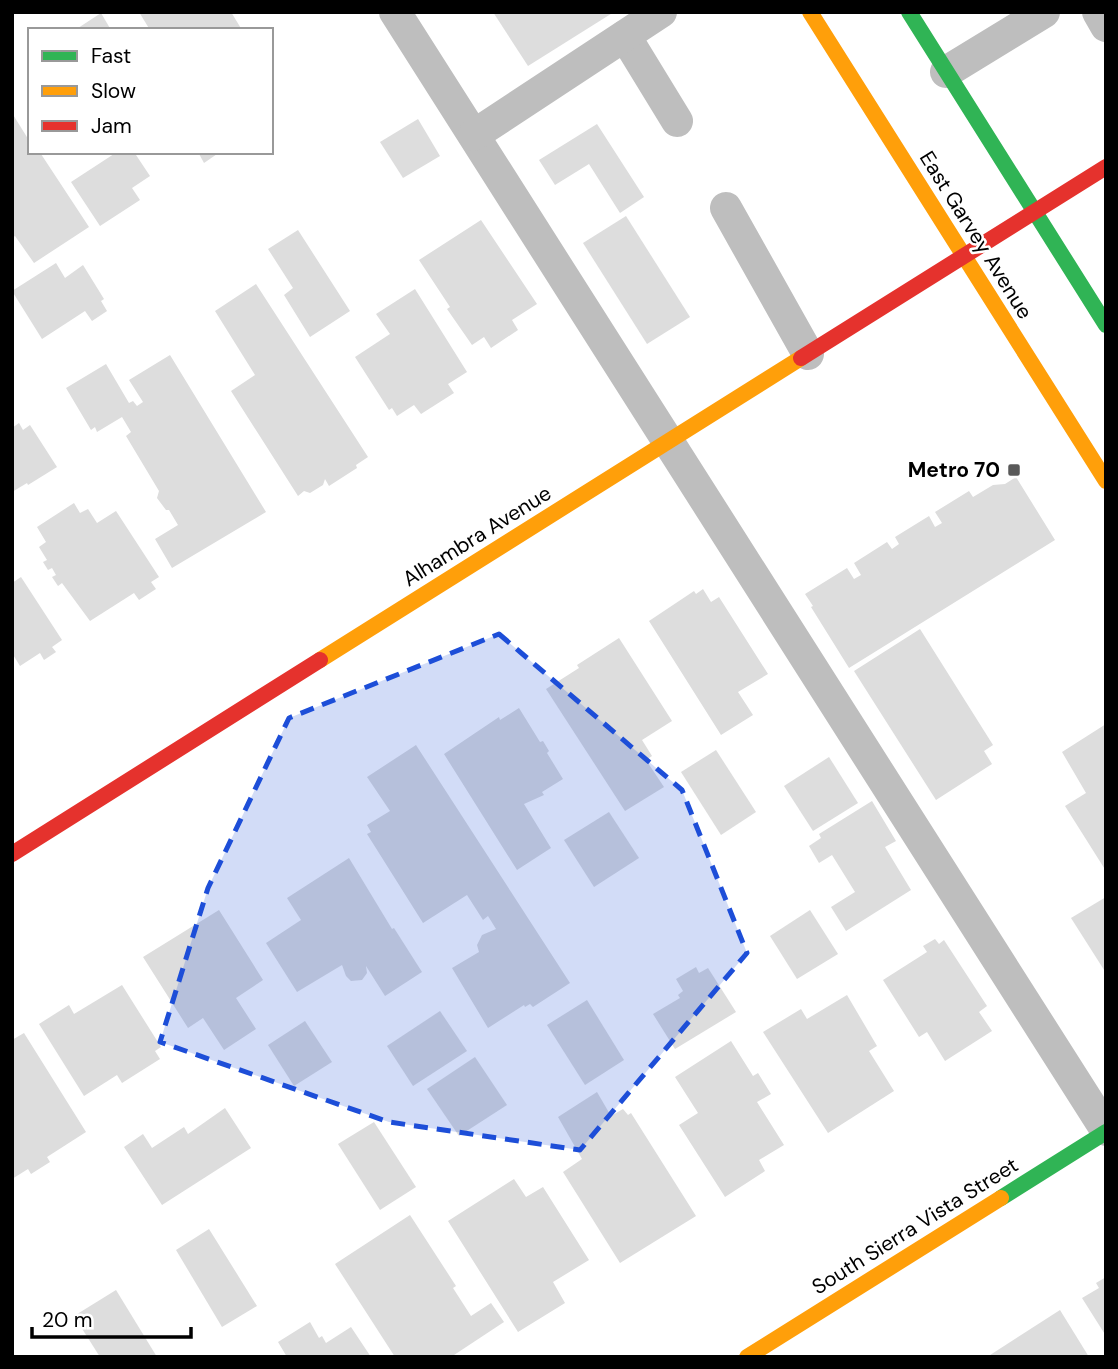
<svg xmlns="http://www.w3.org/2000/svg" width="1118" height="1369" viewBox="0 0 1118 1369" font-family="'DM Sans',sans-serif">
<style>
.building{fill:#ddd}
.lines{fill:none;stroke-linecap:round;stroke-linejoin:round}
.lane{stroke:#bebebe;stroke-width:32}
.fast{stroke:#30b455;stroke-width:16}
.slow{stroke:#ff9f0a;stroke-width:16}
.jam{stroke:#e5322d;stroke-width:16}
.marked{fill:#1d4ed8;fill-opacity:0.2;stroke:#1d4ed8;stroke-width:5;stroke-dasharray:14 9;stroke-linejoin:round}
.poi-dot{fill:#595959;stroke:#fff;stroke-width:2.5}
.labels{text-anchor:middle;stroke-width:5;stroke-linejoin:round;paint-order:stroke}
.street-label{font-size:21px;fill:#000;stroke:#fff}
.poi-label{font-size:21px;font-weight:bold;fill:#000;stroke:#fff;text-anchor:end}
</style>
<rect width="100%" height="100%" fill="#fff"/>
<!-- building -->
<g class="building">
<polygon points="139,12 231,12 242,30 150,30"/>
<polygon points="493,12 614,12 528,66"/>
<polygon points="101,13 111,30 75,30"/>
<polygon points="12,113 30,142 30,152 36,152 38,155 41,154 89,227 34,263 15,236 12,238"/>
<polygon points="418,119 440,156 403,178 380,142"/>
<polygon points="597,124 644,197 620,213 589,164 555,185 539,160"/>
<polygon points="117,152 134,152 150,176 132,188 140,200 100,226 71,182"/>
<polygon points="198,152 220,152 204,163"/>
<polygon points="626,216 690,317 647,344 583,243"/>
<polygon points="481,220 537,304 512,320 518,330 491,348 484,337 472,345 447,309 450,307 419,260"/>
<polygon points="298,230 350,311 310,337 284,295 293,288 268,249"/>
<polygon points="56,263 65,278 83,265 104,299 101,301 107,311 92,321 85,311 42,339 12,291"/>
<polygon points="256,284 368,457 356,465 357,468 329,486 325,479 323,485 310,493 304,491 298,496 231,391 255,375 215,311"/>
<polygon points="415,289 467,372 448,384 454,393 421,414 414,405 397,416 392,408 389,410 355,357 390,334 376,314"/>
<polygon points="170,355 266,512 172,568 155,539 178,525 169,510 166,510 157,498 159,491 126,436 131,432 122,417 97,432 95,427 91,430 66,388 106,364 129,403 133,401 137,406 143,402 129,380"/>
<polygon points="19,423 23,430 30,425 57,467 28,485 27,483 12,492 12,428"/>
<polygon points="1016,477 1055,540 849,668 811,607 813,606 805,594 847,568 854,579 861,575 854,563 887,542 892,549 899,544 895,537 929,516 935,527 942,523 935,512 969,491 973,497 993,485 1005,484"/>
<polygon points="74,503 80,513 88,509 97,523 116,511 159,577 151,582 156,589 139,600 134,593 90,621 62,583 58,586 52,577 56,575 52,568 48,570 43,562 47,560 39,547 46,542 37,527"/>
<polygon points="21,577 62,640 52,647 56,652 44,660 40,653 20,666 12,653 12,583"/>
<polygon points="703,589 711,602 719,597 768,674 738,692 753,715 721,735 649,621 694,591 696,594"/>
<polygon points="920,629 993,745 984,751 992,764 936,800 854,671"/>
<polygon points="619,638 672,721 642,740 652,756 646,760 664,787 625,811 546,689 579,668 577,665"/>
<polygon points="519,708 540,742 543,741 549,751 547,753 563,779 542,792 544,795 524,804 551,848 517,870 444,754 499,717 500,720"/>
<polygon points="1106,724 1106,871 1065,806 1086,793 1062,752"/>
<polygon points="416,745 570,983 533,1007 530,1004 525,1007 524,1005 488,1028 452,968 479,952 477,945 482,935 496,929 488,916 483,920 467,895 423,923 367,834 371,832 367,825 390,811 367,777"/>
<polygon points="716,750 756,812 721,835 681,772"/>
<polygon points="829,757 858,803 813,831 784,786"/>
<polygon points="872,801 896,841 885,847 911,890 846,931 831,907 855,892 832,855 819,863 809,846 821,838 819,834"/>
<polygon points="609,812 639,858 594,887 564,840"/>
<polygon points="349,858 392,929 394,928 422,972 385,996 366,966 367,973 362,980 351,981 346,976 342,965 297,992 266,943 301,920 287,898"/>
<polygon points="1106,897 1106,973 1071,918"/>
<polygon points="219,910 263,980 236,998 256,1029 224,1050 203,1018 188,1028 143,957"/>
<polygon points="810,910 838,954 797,979 770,936"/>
<polygon points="935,939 939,944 944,940 987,1006 979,1012 992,1031 945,1061 927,1032 919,1037 883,980 927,952 923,946"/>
<polygon points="696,967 699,973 708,968 736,1012 675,1049 653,1014 680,998 678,995 683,991 676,979"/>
<polygon points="122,985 161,1047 155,1051 160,1059 122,1083 117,1075 84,1096 39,1024 69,1005 74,1014"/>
<polygon points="847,995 877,1046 869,1051 894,1091 828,1133 763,1032 801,1009 807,1019"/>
<polygon points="587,1000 624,1060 585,1085 547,1025"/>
<polygon points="440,1011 467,1051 413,1086 387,1046"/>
<polygon points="305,1021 332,1062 294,1086 268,1045"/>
<polygon points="24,1033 86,1132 47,1157 50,1162 31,1174 28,1169 12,1179 12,1040"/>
<polygon points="731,1041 753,1076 758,1073 771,1094 757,1102 784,1145 759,1160 765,1171 725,1197 679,1125 698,1113 675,1077"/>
<polygon points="475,1057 507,1105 459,1136 427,1089"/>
<polygon points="597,1092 611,1116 623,1109 628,1115 631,1113 696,1216 620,1263 563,1172 582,1159 558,1117"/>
<polygon points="225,1108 251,1148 162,1205 124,1147 143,1134 152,1148 184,1127 188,1134"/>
<polygon points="374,1122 416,1187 380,1210 338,1144"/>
<polygon points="514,1179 526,1197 543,1187 589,1260 553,1282 565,1303 518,1332 448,1221"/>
<polygon points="410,1215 456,1286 453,1288 471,1316 491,1303 504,1322 451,1357 395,1357 335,1264"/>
<polygon points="209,1229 257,1306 222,1327 176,1250"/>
<polygon points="1106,1277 1106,1336 1082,1298 1099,1288 1096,1283"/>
<polygon points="116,1290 157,1357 100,1357 74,1316"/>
<polygon points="1060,1310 1089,1357 987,1357"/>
<polygon points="310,1322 319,1338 322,1336 326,1343 351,1327 371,1357 287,1357 278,1342"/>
</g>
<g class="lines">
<!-- lane -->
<g class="lane">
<polyline points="395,12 1106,1130"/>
<polyline points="1098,12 1106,26"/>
<polyline points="625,36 677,121"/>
<polyline points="946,72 1044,12"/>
<polyline points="474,135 661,12"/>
<polyline points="726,208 808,354"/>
</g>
<!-- fast -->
<g class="fast">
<polyline points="909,12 1106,325"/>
<polyline points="1001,1198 1106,1132"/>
</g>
<!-- slow -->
<g class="slow">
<polyline points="810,12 1106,481"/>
<polyline points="320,660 801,358"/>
<polyline points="747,1357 1001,1198"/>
</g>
<!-- jam -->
<g class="jam">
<polyline points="801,358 1106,167"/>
<polyline points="12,854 320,660"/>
</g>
</g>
<!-- marked area -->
<path class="marked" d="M499,634L682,790L747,953L580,1150L389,1122L160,1042L208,888L289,718Z"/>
<!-- markers -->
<rect class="poi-dot" x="1007" y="463" width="14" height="14" rx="3.5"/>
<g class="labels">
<!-- street labels -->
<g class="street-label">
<text transform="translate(976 235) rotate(58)" y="7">East Garvey Avenue</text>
<text transform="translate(477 536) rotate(-32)" y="7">Alhambra Avenue</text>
<text transform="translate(915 1226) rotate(-32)" y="7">South Sierra Vista Street</text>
</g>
<!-- poi labels -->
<g class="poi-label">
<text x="1000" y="477">Metro 70</text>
</g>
</g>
<!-- border -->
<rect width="1118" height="1369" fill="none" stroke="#000000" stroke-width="28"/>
<!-- legend -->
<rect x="28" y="28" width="245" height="126" fill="#ffffff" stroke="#999999" stroke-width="2"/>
<rect x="42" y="51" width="35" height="10" fill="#30b455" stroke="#999999" stroke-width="2"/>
<text x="91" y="63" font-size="21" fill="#000000">Fast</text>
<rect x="42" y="86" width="35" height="10" fill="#ff9f0a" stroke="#999999" stroke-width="2"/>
<text x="91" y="98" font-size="21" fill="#000000">Slow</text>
<rect x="42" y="121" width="35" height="10" fill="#e5322d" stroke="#999999" stroke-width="2"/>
<text x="91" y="133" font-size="21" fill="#000000">Jam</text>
<!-- scale -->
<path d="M32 1327v10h159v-10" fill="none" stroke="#000000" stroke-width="3.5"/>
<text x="42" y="1327" font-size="21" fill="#000000" stroke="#ffffff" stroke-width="5" paint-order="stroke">20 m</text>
</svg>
